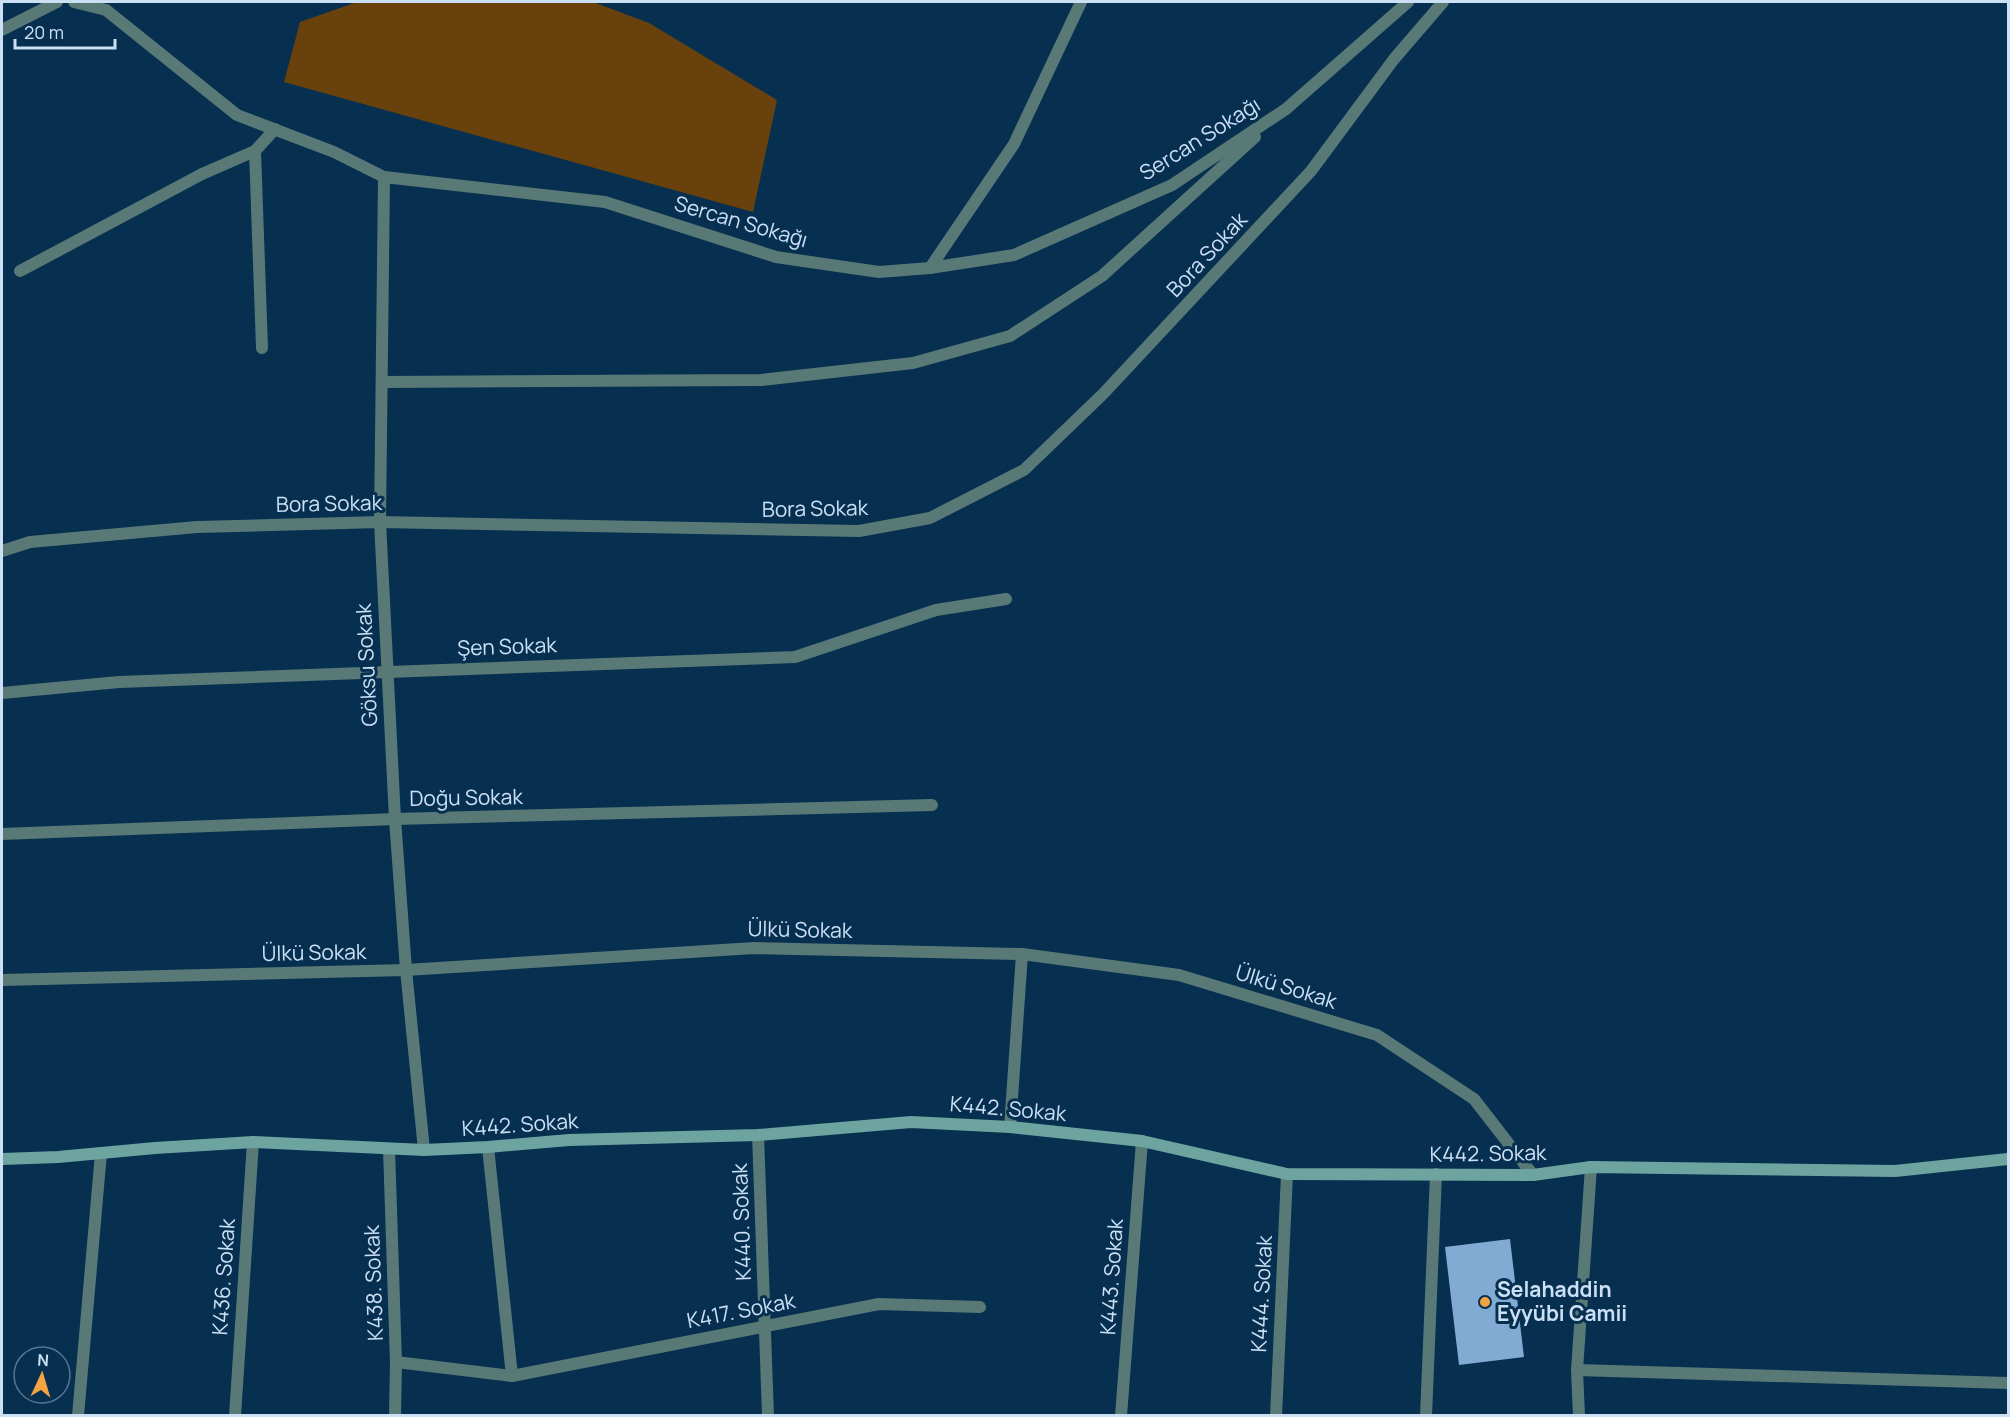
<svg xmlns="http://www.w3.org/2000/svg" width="2010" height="1417" viewBox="0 0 2010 1417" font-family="Manrope,sans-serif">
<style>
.green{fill:#68410d}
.building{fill:#82abd3}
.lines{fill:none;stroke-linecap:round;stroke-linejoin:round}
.lane{stroke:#587976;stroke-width:12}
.street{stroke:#587976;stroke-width:12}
.secondary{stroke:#6da49f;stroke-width:12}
.poi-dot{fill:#f3a443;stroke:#062f50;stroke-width:2}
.labels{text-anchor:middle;stroke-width:6;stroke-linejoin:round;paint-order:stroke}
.street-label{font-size:21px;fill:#cbe0f5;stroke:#062f50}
.poi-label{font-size:21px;font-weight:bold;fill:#cbe0f5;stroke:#062f50;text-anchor:start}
</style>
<rect width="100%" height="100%" fill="#062f50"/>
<!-- green -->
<polygon class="green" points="357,2 593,2 649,23 777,100 753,212 284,82 300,22"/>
<!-- building -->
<polygon class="building" points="1510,1239 1524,1357 1459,1365 1445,1247"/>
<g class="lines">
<!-- lane -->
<polyline class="lane" points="930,268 1014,144 1081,2"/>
<!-- street -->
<g class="street">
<polyline points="74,2 106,10 237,115 334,152 384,177 605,202 776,257 879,272 930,268 1014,255 1172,185 1286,109 1408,2"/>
<polyline points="2,30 57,2"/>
<polyline points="255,151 262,348"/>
<polyline points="384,177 380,522 395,819 406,970 424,1150"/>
<polyline points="20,271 202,174 255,151 275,129"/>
<polyline points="382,382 761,380 913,363 1010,336 1102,276 1255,137"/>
<polyline points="2,551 30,542 197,527 380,522 859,531 930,518 1024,470 1103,394 1311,171 1394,59 1443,2"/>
<polyline points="2,693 119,682 795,657 936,610 1006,599"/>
<polyline points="2,834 395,819 932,805"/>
<polyline points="2,980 406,970 754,948 1022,954 1179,975 1377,1035 1474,1099 1533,1175"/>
<polyline points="1010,1127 1022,954"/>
<polyline points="758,1135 768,1416"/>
<polyline points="488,1147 512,1376"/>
<polyline points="389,1149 396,1362 395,1416"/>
<polyline points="396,1362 512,1376 879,1304 980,1307"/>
<polyline points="1577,1370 2008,1383"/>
<polyline points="78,1416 101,1153"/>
<polyline points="235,1416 253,1142"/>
<polyline points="1121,1416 1142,1141"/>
<polyline points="1276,1416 1287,1174"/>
<polyline points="1426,1416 1436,1174"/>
<polyline points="1579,1416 1577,1370 1591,1167"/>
</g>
<!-- secondary -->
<polyline class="secondary" points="2,1159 58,1157 155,1148 253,1142 424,1150 488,1147 569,1140 758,1135 911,1122 1010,1127 1142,1141 1287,1174 1533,1175 1591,1167 1895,1171 2008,1159"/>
</g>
<!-- markers -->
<circle class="poi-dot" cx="1485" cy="1302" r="6"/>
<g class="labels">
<!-- street labels -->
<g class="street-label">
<text transform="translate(1200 139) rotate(-32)" y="7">Sercan Sokağı</text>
<text transform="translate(741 222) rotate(16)" y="7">Sercan Sokağı</text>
<text transform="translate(1207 255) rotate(-47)" y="7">Bora Sokak</text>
<text transform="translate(329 504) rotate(-1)" y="7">Bora Sokak</text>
<text transform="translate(815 509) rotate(-1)" y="7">Bora Sokak</text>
<text transform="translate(507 647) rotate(-2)" y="7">Şen Sokak</text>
<text transform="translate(367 665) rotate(-93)" y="7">Göksu Sokak</text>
<text transform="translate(466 798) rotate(-1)" y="7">Doğu Sokak</text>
<text transform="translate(800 930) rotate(1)" y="7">Ülkü Sokak</text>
<text transform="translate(314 953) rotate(-1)" y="7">Ülkü Sokak</text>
<text transform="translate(1286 987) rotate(17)" y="7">Ülkü Sokak</text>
<text transform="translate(1008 1109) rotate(5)" y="7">K442. Sokak</text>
<text transform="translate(520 1125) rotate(-4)" y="7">K442. Sokak</text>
<text transform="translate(1488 1154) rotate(-1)" y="7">K442. Sokak</text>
<text transform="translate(742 1222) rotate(-92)" y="7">K440. Sokak</text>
<text transform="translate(224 1277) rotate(-86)" y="7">K436. Sokak</text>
<text transform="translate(1112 1277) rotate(-86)" y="7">K443. Sokak</text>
<text transform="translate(374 1283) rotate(-92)" y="7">K438. Sokak</text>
<text transform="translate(1262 1294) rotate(-87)" y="7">K444. Sokak</text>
<text transform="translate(741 1311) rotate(-11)" y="7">K417. Sokak</text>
</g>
<!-- poi labels -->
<g class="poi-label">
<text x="1497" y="1297">Selahaddin<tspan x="1497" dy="24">Eyyübi Camii</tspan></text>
</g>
</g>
<!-- border -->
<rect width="2010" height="1417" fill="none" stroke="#cbe0f5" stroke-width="6"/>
<!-- north arrow -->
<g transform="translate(42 1375) rotate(4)"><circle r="28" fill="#062f50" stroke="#557692" stroke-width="1.5"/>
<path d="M0-4.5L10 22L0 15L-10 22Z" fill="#f3a443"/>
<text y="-9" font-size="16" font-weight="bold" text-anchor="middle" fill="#cbe0f5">N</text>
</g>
<!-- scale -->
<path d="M15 39v9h100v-9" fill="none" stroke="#cbe0f5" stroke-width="3"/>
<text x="24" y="39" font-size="18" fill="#cbe0f5" stroke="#062f50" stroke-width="4.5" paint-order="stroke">20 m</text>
</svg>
